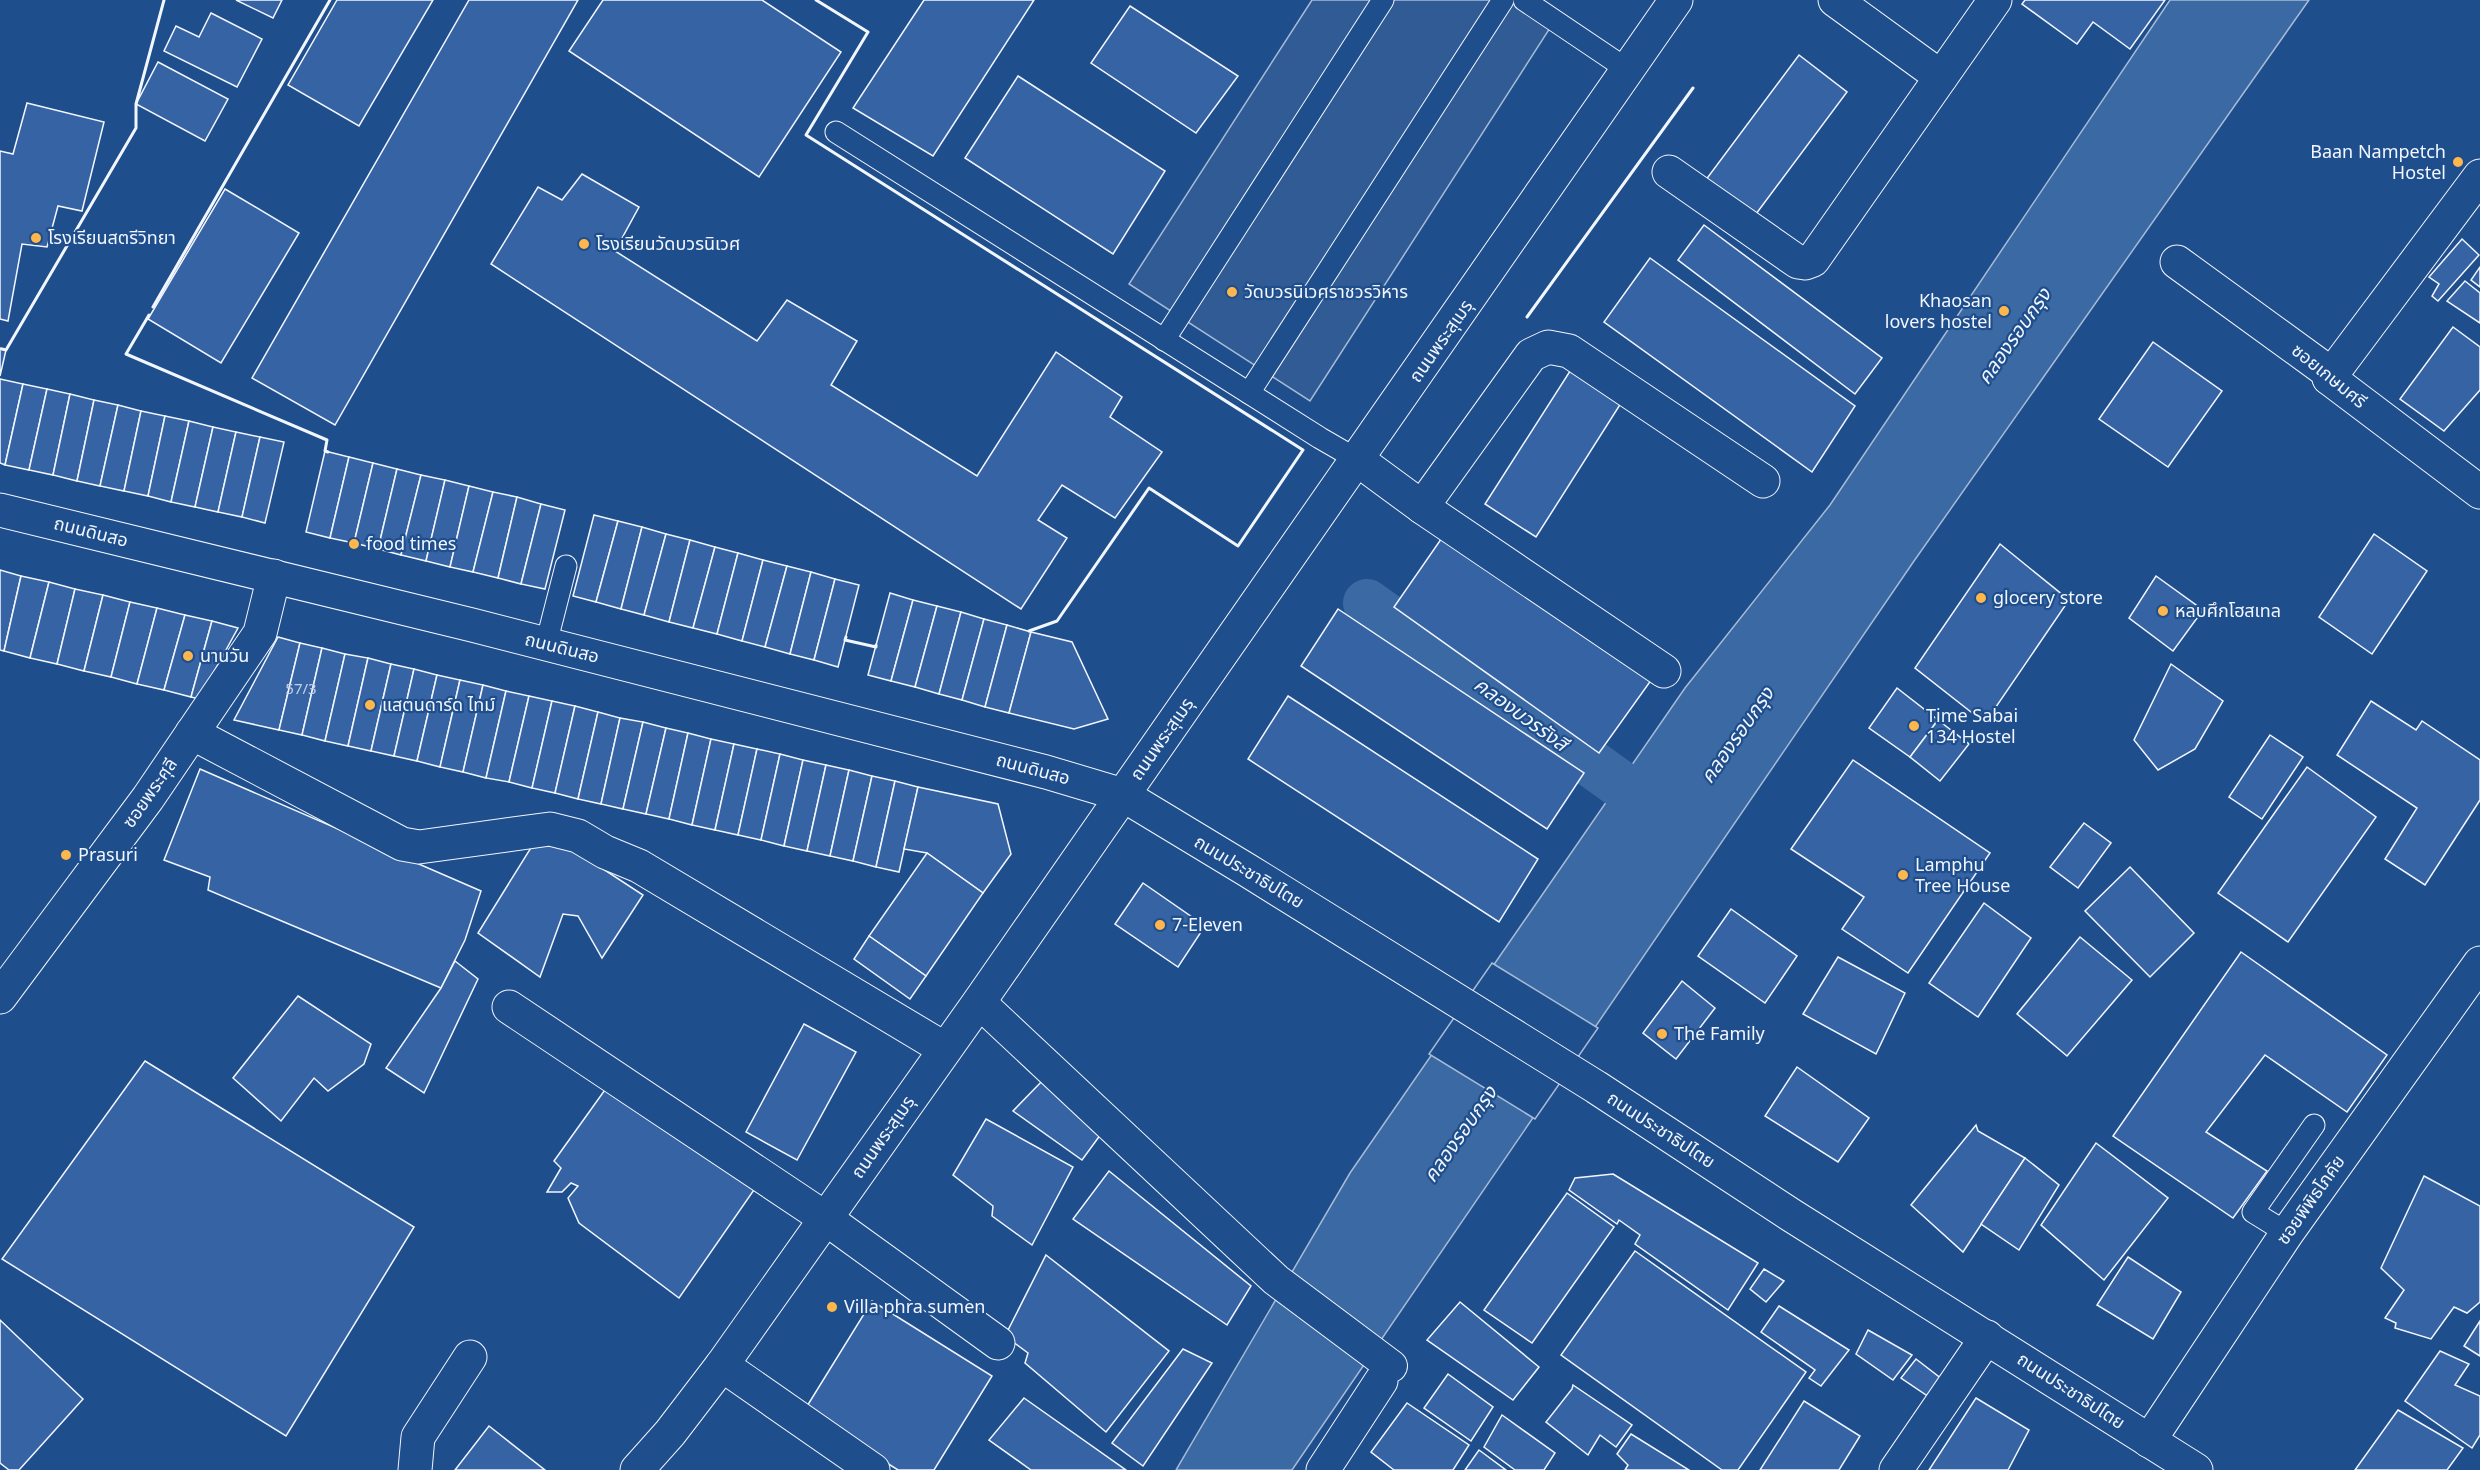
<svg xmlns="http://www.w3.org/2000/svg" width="2480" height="1470" viewBox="0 0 2480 1470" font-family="Georgia,'Noto Sans Thai',serif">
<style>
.parking{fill:#305b95;stroke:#a8bbd7;stroke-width:1.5}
.water{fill:#3b69a3;stroke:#a8bbd7;stroke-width:1.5}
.pier{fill:#1f4e8c;stroke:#a8bbd7;stroke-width:1.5}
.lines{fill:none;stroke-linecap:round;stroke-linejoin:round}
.canal{stroke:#3b69a3;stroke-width:48}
.building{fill:#3563a3;stroke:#f2f6ff;stroke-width:1.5}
.service-casing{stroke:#f2f6ff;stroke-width:23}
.pedestrian-casing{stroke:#f2f6ff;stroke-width:34}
.minor-casing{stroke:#f2f6ff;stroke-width:35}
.secondary-casing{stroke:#f2f6ff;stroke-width:35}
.service{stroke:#1f4e8c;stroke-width:21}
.pedestrian{stroke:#1f4e8c;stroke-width:32}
.minor{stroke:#1f4e8c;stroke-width:33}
.secondary{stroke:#1f4e8c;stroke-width:33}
.wall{stroke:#f2f6ff;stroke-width:3}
.poi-dot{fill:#ffb74d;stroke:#1f4e8c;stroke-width:2}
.labels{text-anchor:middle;stroke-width:4.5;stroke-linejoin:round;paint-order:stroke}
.number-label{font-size:15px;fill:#c3d1e8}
.poi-label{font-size:18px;fill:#f2f6ff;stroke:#1f4e8c;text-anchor:start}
.street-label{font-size:18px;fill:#f2f6ff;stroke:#1f4e8c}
.water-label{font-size:20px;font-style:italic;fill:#f2f6ff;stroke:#1f4e8c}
</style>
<rect width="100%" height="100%" fill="#1f4e8c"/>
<!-- parking -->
<polygon class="parking" points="1312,0 1538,0 1559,14 1310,401 1129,284"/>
<!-- water -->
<polygon class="water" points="2170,0 2309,0 1914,561 1292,1470 1176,1470 1350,1173 1685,688 1830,505"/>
<!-- pier -->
<polygon class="pier" points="1492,963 1598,1028 1535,1119 1429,1054"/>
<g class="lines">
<!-- canal -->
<polyline class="canal" points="1367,603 1673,822"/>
</g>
<!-- building -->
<g class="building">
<polygon points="236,0 282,0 273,18"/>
<polygon points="337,0 433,0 359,126 288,85"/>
<polygon points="469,0 578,0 335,425 252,378"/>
<polygon points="603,0 762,0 841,52 759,177 569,51"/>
<polygon points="924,0 1034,0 933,156 853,108"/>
<polygon points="2025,0 2165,0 2130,49 2093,22 2077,44 2022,4"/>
<polygon points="1130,6 1238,76 1196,133 1091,63"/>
<polygon points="211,13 262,39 237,87 164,51 176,26 199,37"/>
<polygon points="1799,55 1847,92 1756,214 1705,181"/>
<polygon points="158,62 228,99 205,141 136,104"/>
<polygon points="1018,76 1165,171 1113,254 965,158"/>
<polygon points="27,103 104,122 82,211 58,206 47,247 22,244 8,321 0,319 0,151 13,154"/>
<polygon points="582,174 639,207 615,251 757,341 787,300 857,341 831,385 977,476 1056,352 1122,397 1110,417 1162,452 1115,518 1062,485 1038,520 1067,538 1021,609 491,264 538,187 562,200"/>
<polygon points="225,189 299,233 221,363 148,319"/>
<polygon points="1704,225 1882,358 1855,394 1678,260"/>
<polygon points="2462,239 2479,255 2438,301 2432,296 2439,284 2429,277"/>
<polygon points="1650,258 1855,406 1812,472 1604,322"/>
<polygon points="2480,267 2480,287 2471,280"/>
<polygon points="2465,281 2480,293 2480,323 2447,301"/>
<polygon points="2453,327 2480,347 2480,390 2444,431 2400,399"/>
<polygon points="2153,342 2222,391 2168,467 2099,419"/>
<polygon points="0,348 6,350 0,376"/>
<polygon points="1572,368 1623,400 1536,537 1485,504"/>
<polygon points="0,379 23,384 5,465 0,463"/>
<polygon points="23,384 47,389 29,470 5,465"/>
<polygon points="47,389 70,394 53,475 29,470"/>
<polygon points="70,394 94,400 77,481 53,475"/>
<polygon points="94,400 118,405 100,486 77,481"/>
<polygon points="118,405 141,411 124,491 100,486"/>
<polygon points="141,411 165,416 148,496 124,491"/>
<polygon points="165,416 189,421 171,502 148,496"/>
<polygon points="189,421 213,427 195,507 171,502"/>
<polygon points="213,427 236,432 218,512 195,507"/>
<polygon points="236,432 260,437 242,517 218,512"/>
<polygon points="260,437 284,442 265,523 242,517"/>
<polygon points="325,451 349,457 330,538 306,532"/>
<polygon points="349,457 373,463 354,543 330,538"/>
<polygon points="373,463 397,469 378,549 354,543"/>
<polygon points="397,469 421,475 401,555 378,549"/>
<polygon points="421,475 445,480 426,561 401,555"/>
<polygon points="445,480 469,486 450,567 426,561"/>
<polygon points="469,486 493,492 473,572 450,567"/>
<polygon points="493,492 517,497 498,578 473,572"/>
<polygon points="517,497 541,504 521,584 498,578"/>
<polygon points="541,504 565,510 545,589 521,584"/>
<polygon points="594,515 618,521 596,602 573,596"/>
<polygon points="618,521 642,527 621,609 596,602"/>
<polygon points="642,527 666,534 644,615 621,609"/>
<polygon points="1446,532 1652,679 1599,753 1394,607"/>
<polygon points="666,534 690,540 669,622 644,615"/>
<polygon points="2374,534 2427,571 2372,654 2319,617"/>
<polygon points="690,540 715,547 693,628 669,622"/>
<polygon points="2000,544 2069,600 1985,723 1915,668"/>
<polygon points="715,547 738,553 717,634 693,628"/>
<polygon points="738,553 763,560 742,641 717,634"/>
<polygon points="763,560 787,566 765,647 742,641"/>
<polygon points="787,566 811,572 790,654 765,647"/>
<polygon points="0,570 21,576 4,651 0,650"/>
<polygon points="811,572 835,579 814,660 790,654"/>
<polygon points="21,576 49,582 30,658 4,651"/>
<polygon points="2156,576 2203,610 2173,651 2129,618"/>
<polygon points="835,579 859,585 838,667 814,660"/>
<polygon points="49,582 75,589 57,664 30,658"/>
<polygon points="75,589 103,595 84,671 57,664"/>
<polygon points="890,593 913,600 891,681 868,675"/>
<polygon points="103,595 130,602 111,677 84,671"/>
<polygon points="913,600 937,606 915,687 891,681"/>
<polygon points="130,602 157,608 137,684 111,677"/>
<polygon points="937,606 961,612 939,694 915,687"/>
<polygon points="157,608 185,615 164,690 137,684"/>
<polygon points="1338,609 1584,773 1547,829 1301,666"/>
<polygon points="961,612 984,619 962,700 939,694"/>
<polygon points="185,615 212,621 191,697 164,690"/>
<polygon points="984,619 1007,625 985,707 962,700"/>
<polygon points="212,621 238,628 199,699 191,697"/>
<polygon points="1007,625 1031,632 1009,713 985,707"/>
<polygon points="1031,632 1072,642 1108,719 1074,729 1009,713"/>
<polygon points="278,637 300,643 279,730 234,720"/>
<polygon points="300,643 322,648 302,735 279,730"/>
<polygon points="322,648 345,654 325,741 302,735"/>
<polygon points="345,654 368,658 348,746 325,741"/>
<polygon points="368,658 391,664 371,751 348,746"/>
<polygon points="391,664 414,669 394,756 371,751"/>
<polygon points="2171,664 2223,701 2195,749 2158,770 2134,740"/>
<polygon points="414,669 437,675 417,761 394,756"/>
<polygon points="437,675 460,680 440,767 417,761"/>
<polygon points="460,680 483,685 463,772 440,767"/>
<polygon points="483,685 506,691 486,778 463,772"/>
<polygon points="1897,688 1938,720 1910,757 1869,728"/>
<polygon points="506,691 529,696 509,782 486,778"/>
<polygon points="529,696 552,701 532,788 509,782"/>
<polygon points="1288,696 1538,859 1499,922 1248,759"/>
<polygon points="552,701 575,706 555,793 532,788"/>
<polygon points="2371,701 2416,730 2422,721 2480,760 2480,800 2425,885 2385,859 2417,808 2337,755"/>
<polygon points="575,706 598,712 578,799 555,793"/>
<polygon points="598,712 620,718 601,804 578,799"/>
<polygon points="620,718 643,722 623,809 601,804"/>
<polygon points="1938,720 1969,744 1940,781 1910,757"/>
<polygon points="643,722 666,728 646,814 623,809"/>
<polygon points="666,728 688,733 669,819 646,814"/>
<polygon points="688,733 711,739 692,825 669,819"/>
<polygon points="2270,735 2303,757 2262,819 2229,797"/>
<polygon points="711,739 734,744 715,830 692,825"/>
<polygon points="734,744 757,749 738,835 715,830"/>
<polygon points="757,749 780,754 761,840 738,835"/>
<polygon points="780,754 803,760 784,846 761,840"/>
<polygon points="803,760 826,765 807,851 784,846"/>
<polygon points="1853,760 1990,853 1908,973 1842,929 1864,897 1791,849"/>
<polygon points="826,765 849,770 830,856 807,851"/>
<polygon points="2307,767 2376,817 2288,942 2218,893"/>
<polygon points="200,769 481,891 465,940 441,988 208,890 210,877 164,860"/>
<polygon points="849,770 872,776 853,861 830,856"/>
<polygon points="872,776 895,781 876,867 853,861"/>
<polygon points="895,781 918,787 899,872 876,867"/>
<polygon points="918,787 998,804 1011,854 983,893 927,853 904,849"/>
<polygon points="2084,823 2111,843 2078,888 2050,867"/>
<polygon points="537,838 568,846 643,895 602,958 578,916 563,914 540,977 478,933"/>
<polygon points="927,853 983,893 926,976 869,936"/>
<polygon points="2130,867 2194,933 2150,977 2085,911"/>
<polygon points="1143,883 1205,926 1178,967 1115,924"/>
<polygon points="1984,903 2031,938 1978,1017 1929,983"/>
<polygon points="1731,909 1797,956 1765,1003 1698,956"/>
<polygon points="869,936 926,976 910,999 854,959"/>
<polygon points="2080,937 2132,980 2067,1056 2017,1014"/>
<polygon points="2241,952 2387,1055 2347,1112 2265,1055 2206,1132 2267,1171 2233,1218 2113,1136"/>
<polygon points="1838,957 1905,993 1876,1054 1803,1014"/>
<polygon points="455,961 478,979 424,1093 386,1068 441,988"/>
<polygon points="1682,981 1715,1008 1676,1059 1643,1033"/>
<polygon points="298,996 371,1044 364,1064 328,1091 314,1078 281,1121 233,1078"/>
<polygon points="804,1024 856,1052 797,1160 746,1132"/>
<polygon points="145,1061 414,1227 286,1436 2,1259"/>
<polygon points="1797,1067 1869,1118 1838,1162 1765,1116"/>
<polygon points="1045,1078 1101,1134 1082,1160 1013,1111"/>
<polygon points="607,1087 756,1187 679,1298 579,1223 568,1198 578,1186 571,1183 562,1192 547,1192 561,1168 554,1161"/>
<polygon points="986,1119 1073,1167 1032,1245 992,1216 993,1206 953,1175"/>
<polygon points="1976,1125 1978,1131 2025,1158 1963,1252 1911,1205"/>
<polygon points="2096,1143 2168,1198 2104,1280 2041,1225"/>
<polygon points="2025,1158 2059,1185 2019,1250 1981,1224"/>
<polygon points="1109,1171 1251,1286 1227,1325 1073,1219"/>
<polygon points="1613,1174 1758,1263 1728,1310 1635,1244 1640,1235 1619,1220 1617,1224 1569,1190 1575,1178"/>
<polygon points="2424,1176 2480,1206 2480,1302 2467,1313 2454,1307 2431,1339 2395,1328 2396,1323 2385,1318 2404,1290 2381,1268"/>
<polygon points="1567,1193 1614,1227 1532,1343 1484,1310"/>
<polygon points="1635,1251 1806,1372 1738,1470 1722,1470 1561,1355"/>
<polygon points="1046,1255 1169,1351 1106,1432 1025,1363 1028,1353 1005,1336"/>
<polygon points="2128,1257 2181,1292 2153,1339 2097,1305"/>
<polygon points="1764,1269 1784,1281 1766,1302 1750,1289"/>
<polygon points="872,1301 992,1376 934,1470 898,1470 804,1411"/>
<polygon points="1460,1302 1539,1367 1513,1400 1427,1340"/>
<polygon points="1779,1306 1849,1350 1821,1386 1809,1378 1815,1370 1761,1332"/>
<polygon points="0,1320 83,1399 19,1470 9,1470 0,1463"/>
<polygon points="2480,1321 2480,1356 2464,1346"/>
<polygon points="1868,1330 1912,1355 1893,1380 1856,1354"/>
<polygon points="1183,1349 1212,1363 1143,1466 1112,1443"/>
<polygon points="2440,1351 2469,1364 2455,1385 2480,1396 2480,1435 2472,1448 2405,1401"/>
<polygon points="1916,1359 1947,1383 1935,1401 1901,1378"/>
<polygon points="1448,1374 1493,1407 1471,1441 1424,1408"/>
<polygon points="1573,1385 1632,1425 1616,1447 1600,1435 1588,1455 1546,1422 1572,1389"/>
<polygon points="1024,1398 1126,1470 1031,1470 989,1440"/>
<polygon points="1976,1398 2029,1430 2008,1470 1929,1470"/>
<polygon points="1804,1401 1860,1436 1839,1470 1760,1470"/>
<polygon points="1407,1403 1469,1445 1453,1470 1394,1470 1371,1452"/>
<polygon points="2398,1410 2463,1448 2447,1470 2355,1470"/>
<polygon points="1502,1415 1555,1453 1544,1470 1515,1470 1484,1447"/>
<polygon points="489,1426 545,1470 455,1470"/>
<polygon points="1631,1434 1689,1470 1625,1470 1628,1465 1617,1454"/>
<polygon points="1479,1450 1506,1470 1465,1470"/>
</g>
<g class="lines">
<!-- service casing -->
<g class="service-casing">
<g id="service">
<polyline points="1524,0 1628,70"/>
<polyline points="836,132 1320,438 1358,460"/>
<polyline points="1164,340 1383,0"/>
<polyline points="1249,393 1503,0"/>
<polyline points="546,644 566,566"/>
<polyline points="2287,1233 2253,1212 2314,1125"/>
</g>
</g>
<!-- pedestrian casing -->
<g class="pedestrian-casing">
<polyline id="pedestrian" points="979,1002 1276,1280 1391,1366"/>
</g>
<!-- minor casing -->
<g class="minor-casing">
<g id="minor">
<polyline points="1835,0 1941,77"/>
<polyline points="1669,172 1798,262 1805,263 1813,260 1995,0"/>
<polyline points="2177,262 2327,371 2329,378 2480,492"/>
<polyline points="2329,378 2480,176"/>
<polyline points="1358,460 1422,507 1664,671"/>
<polyline points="1422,507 1531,355 1548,347 1569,351 1763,481"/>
<polyline points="192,733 402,844 419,847 550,829 578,836 605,852 639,866 945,1049"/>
<polyline points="0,997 148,798 260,633 274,576"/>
<polyline points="509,1007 825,1218 998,1343"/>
<polyline points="722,1365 873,1470"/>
<polyline points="2149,1441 2287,1233 2480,963"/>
<polyline points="415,1470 418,1437 470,1357"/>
<polyline points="1323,1470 1381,1381"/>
<polyline points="1896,1470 1987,1337"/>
</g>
</g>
<!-- secondary casing -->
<g class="secondary-casing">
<g id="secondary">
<polyline points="0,510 472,625 1046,772 1123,795 1247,870 1596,1087 1791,1215 2196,1470"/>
<polyline points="637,1470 670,1433 722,1365 979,1002 1676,0"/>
</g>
</g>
<!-- service -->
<use href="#service" class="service"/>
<!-- pedestrian -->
<use href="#pedestrian" class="pedestrian"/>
<!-- minor -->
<use href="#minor" class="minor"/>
<!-- secondary -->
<use href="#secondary" class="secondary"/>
<!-- wall -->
<g class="wall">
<polyline points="816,0 868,32 806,135 1303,450 1238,546 1149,488 1057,621 1029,631"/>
<polyline points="153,307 330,0"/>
<polyline points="149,315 126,354 327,440 325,451 328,452"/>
<polyline points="1527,317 1693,88"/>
<polyline points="2,349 6,350 136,128 136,104 164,0"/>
<polyline points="846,637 845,640 876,647 876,645"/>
</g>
</g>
<!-- markers -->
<g class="poi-dot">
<circle cx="2458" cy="162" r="6"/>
<circle cx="36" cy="238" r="6"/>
<circle cx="584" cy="244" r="6"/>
<circle cx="1232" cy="292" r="6"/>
<circle cx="2004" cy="311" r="6"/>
<circle cx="354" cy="544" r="6"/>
<circle cx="1981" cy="598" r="6"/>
<circle cx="2163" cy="611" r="6"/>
<circle cx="188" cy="656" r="6"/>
<circle cx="370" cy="705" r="6"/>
<circle cx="1914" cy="726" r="6"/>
<circle cx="66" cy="855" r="6"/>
<circle cx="1903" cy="875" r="6"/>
<circle cx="1160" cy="925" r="6"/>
<circle cx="1662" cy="1034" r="6"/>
<circle cx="832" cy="1307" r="6"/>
</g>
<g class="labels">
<!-- number labels -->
<g class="number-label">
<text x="301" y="694">57/3</text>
</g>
<!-- poi labels -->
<g class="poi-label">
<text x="2446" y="158" text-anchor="end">Baan Nampetch<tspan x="2446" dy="21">Hostel</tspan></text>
<text x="48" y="244">โรงเรียนสตรีวิทยา</text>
<text x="596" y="250">โรงเรียนวัดบวรนิเวศ</text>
<text x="1244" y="298">วัดบวรนิเวศราชวรวิหาร</text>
<text x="1992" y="307" text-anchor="end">Khaosan<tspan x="1992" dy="21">lovers hostel</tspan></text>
<text x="366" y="550">food times</text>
<text x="1993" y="604">glocery store</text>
<text x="2175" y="617">หลบศึกโฮสเทล</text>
<text x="200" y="662">นานวัน</text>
<text x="382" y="711">แสตนดาร์ด ไทม์</text>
<text x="1926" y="722">Time Sabai<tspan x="1926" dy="21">134 Hostel</tspan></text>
<text x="78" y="861">Prasuri</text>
<text x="1915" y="871">Lamphu<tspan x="1915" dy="21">Tree House</tspan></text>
<text x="1172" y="931">7-Eleven</text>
<text x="1674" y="1040">The Family</text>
<text x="844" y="1313">Villa phra sumen</text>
</g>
<!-- street labels -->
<g class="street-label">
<text transform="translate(1441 341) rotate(-55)" y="6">ถนนพระสุเมรุ</text>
<text transform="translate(2329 376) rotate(39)" y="6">ซอยเกษมศรี</text>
<text transform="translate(91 532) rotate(14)" y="6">ถนนดินสอ</text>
<text transform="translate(562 648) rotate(14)" y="6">ถนนดินสอ</text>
<text transform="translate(1162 739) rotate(-55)" y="6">ถนนพระสุเมรุ</text>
<text transform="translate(1033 769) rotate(15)" y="6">ถนนดินสอ</text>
<text transform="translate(150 793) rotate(-55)" y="6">ซอยพระศุลี</text>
<text transform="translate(1249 872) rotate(31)" y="6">ถนนประชาธิปไตย</text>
<text transform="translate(1661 1130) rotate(33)" y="6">ถนนประชาธิปไตย</text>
<text transform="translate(883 1137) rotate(-55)" y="6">ถนนพระสุเมรุ</text>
<text transform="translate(2311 1200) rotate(-55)" y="6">ซอยพิพิธโภคัย</text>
<text transform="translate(2071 1391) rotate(33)" y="6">ถนนประชาธิปไตย</text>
</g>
<!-- water labels -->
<g class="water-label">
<text transform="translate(2014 336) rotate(-55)" y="7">คลองรอบกรุง</text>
<text transform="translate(1521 714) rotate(36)" y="7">คลองบวรรังสี</text>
<text transform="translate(1737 735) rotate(-55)" y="7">คลองรอบกรุง</text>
<text transform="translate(1460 1134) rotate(-55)" y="7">คลองรอบกรุง</text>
</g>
</g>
</svg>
